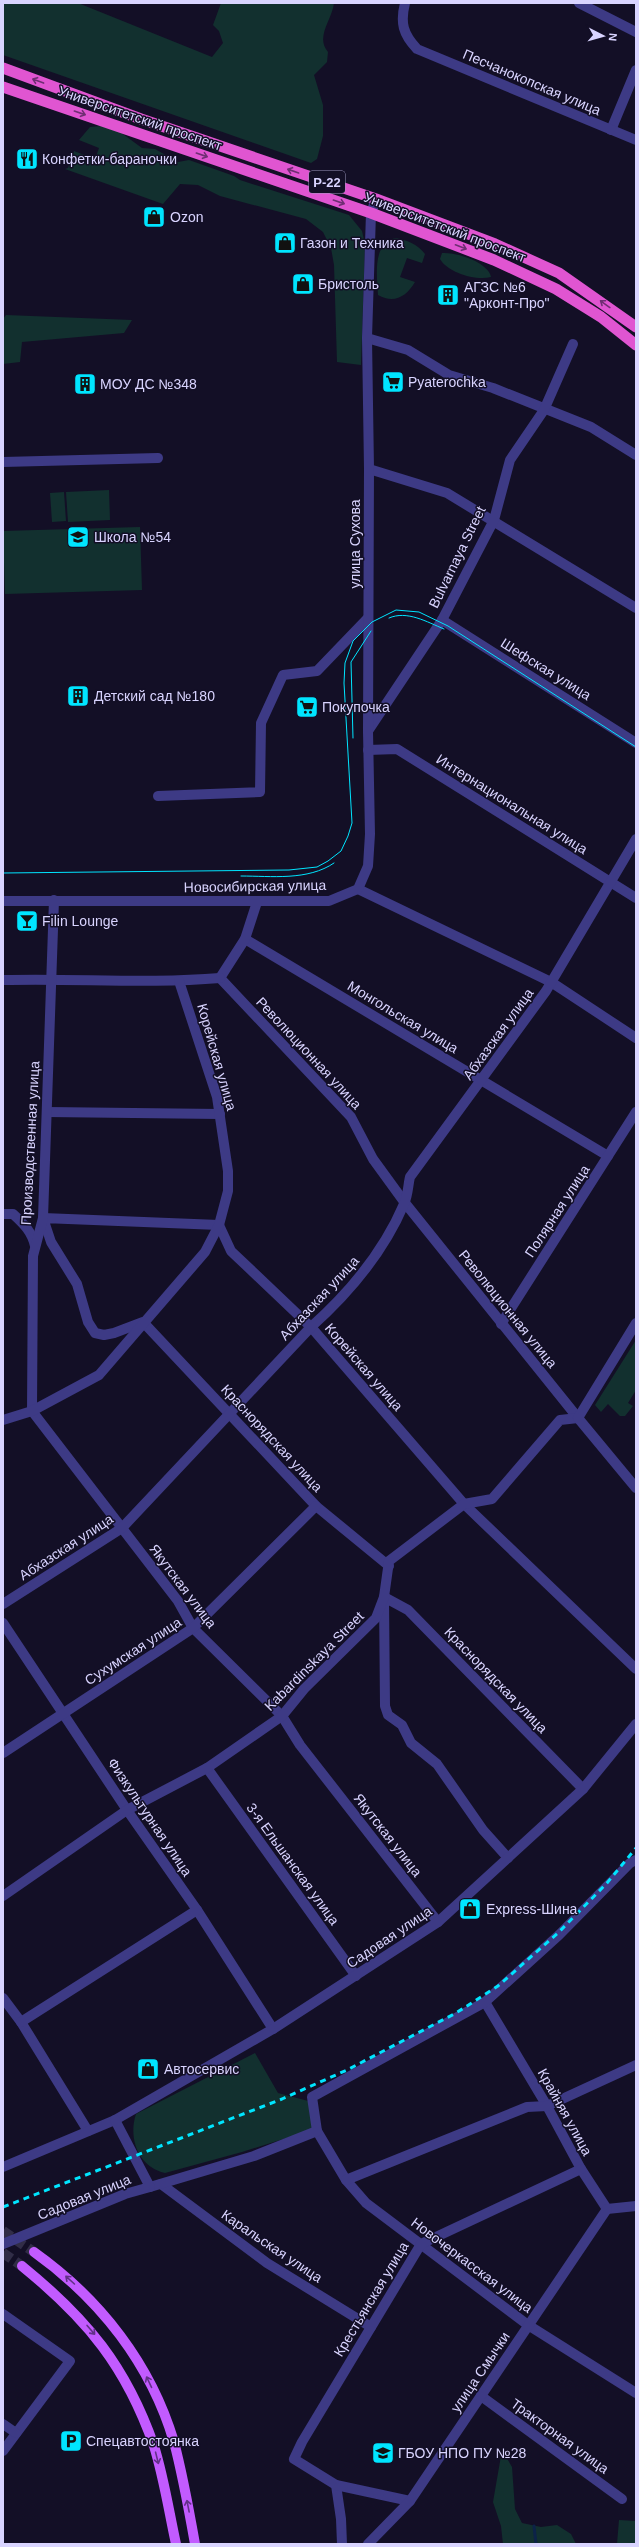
<svg xmlns="http://www.w3.org/2000/svg" width="639" height="2547" viewBox="0 0 639 2547" font-family="Arial,sans-serif">
<style>
.green{fill:#12302f}
.lines{fill:none;stroke-linecap:round;stroke-linejoin:round}
.stream{stroke:#0c2248;stroke-width:3}
.primary-tunnel{stroke:#312d47;stroke-width:10;stroke-dasharray:10 5;stroke-linecap:butt}
.minor{stroke:#3d3a85;stroke-width:10}
.tertiary{stroke:#3d3a85;stroke-width:10}
.primary{stroke:#c25bff;stroke-width:10}
.trunk{stroke:#e055d1;stroke-width:11}
.tram{stroke:#00e5ff;stroke-width:1}
.rail{stroke:#00e5ff;stroke-width:3;stroke-dasharray:6 5;stroke-linecap:butt}
.oneway{stroke:#6f2e73}
.oneway2{stroke:#623188}
.labels{text-anchor:middle;stroke-width:3;stroke-linejoin:round;paint-order:stroke}
.shield{fill:#130f26;stroke:#9e99be;stroke-width:1}
.shield-label{font-size:13px;font-weight:bold;fill:#d9d4ff}
.street-label{font-size:14px;fill:#d9d4ff;stroke:#130f26}
.poi-label{font-size:14px;fill:#d9d4ff;stroke:#130f26;text-anchor:start}
</style>
<rect width="100%" height="100%" fill="#130f26"/>
<!-- green -->
<g class="green">
<path d="M3,3H78L212,57L223,43L219,31L213,25L221,3H334C332,20 315,37 328,52L327,62L314,75L323,105V136L317,159L311,163L3,55Z"/>
<polygon points="101,126 116,129 142,148 155,149 178,162 189,160 234,176 240,180 349,215 362,231 365,244 361,365 337,362 334,265 331,248 323,232 306,219 220,196 198,185 180,184 163,204 65,169 68,168 74,151 95,159 99,148 79,140 90,127"/>
<path d="M395,238C407,240 417,244 425,254L422,263L407,258L400,277L415,282C406,297 394,304 378,295C377,276 372,244 395,238Z"/>
<path d="M442,253C456,252 488,262 491,277C476,281 448,273 440,259Z"/>
<polygon points="6,315 132,320 124,333 22,342 20,362 3,364 3,319"/>
<polygon points="109,490 110,520 68,522 66,492"/>
<polygon points="64,492 66,521 52,522 50,493"/>
<polygon points="140,527 142,590 5,594 3,531"/>
<polygon points="636,1340 636,1390 628,1403 633,1406 625,1416 620,1416 608,1404 601,1412 595,1405"/>
<path d="M255,2053L278,2093L312,2102V2130L242,2152L165,2173C138,2167 128,2138 136,2114Z"/>
<polygon points="502,2450 512,2467 515,2509 522,2523 541,2527 557,2525 571,2534 576,2544 503,2544 501,2526 493,2502"/>
<polygon points="619,2520 636,2521 636,2544 617,2544"/>
</g>
<g class="lines">
<!-- stream -->
<polyline class="stream" points="534,2526 536,2544"/>
<!-- primary-tunnel -->
<g class="primary-tunnel">
<polyline points="3,2231 34,2252"/>
<polyline points="3,2253 22,2266"/>
</g>
<!-- minor -->
<g class="minor">
<polyline points="579,3 636,32"/>
<polyline points="611,130 636,70"/>
<polyline points="367,338 408,350 449,375 493,388 591,427 636,455"/>
<polyline points="3,462 158,458"/>
<polyline points="369,469 447,493 636,608"/>
<polyline points="442,620 636,743"/>
<polyline points="368,731 442,620 494,520 510,460 544,410 573,344"/>
<polyline points="368,750 397,749 636,898"/>
<polyline points="158,796 260,792 261,723 283,675 317,671 368,618"/>
<polyline points="358,889 551,982 636,1038"/>
<polyline points="245,939 608,1156"/>
<polyline points="220,978 351,1117 373,1159 405,1203 578,1418"/>
<polyline points="220,978 245,939 257,902"/>
<path d="M3,980C76,978 148,984 220,978"/>
<polyline points="47,1112 220,1114"/>
<path d="M3,1214H13C24,1224 32,1232 35,1246"/>
<polyline points="219,1225 43,1218 51,1242 77,1284 88,1322 95,1333 104,1335 114,1333 143,1322 316,1506 389,1566"/>
<polyline points="219,1225 231,1251 311,1327 464,1504 636,1669"/>
<polyline points="501,1324 636,1112"/>
<polyline points="32,1411 178,1601 193,1628 282,1716 300,1745 438,1922"/>
<polyline points="32,1411 33,1256 43,1218 54,900"/>
<polyline points="3,1420 32,1411 99,1375 205,1252 219,1225 228,1191 228,1171 217,1097 179,981"/>
<path d="M3,1604L122,1528L311,1327C349,1293 384,1251 404,1204C408,1196 408,1185 410,1177L546,991L636,839"/>
<polyline points="3,1623 127,1810 197,1910 273,2029"/>
<polyline points="3,1753 193,1628 316,1506"/>
<polyline points="207,1768 356,1976"/>
<polyline points="508,1858 483,1830 437,1764 411,1743 402,1725 388,1715 385,1706 384,1597 408,1610 583,1789"/>
<polyline points="3,1896 127,1810 207,1768 282,1716 304,1689 376,1618 384,1597 389,1561 464,1504 492,1499 560,1420 578,1418"/>
<polyline points="3,1998 21,2022 88,2131"/>
<polyline points="485,2002 547,2106 581,2169 607,2209 636,2206"/>
<polyline points="21,2022 197,1910"/>
<polyline points="317,2131 346,2180 366,2203 528,2325 636,2393"/>
<polyline points="346,2180 527,2107 547,2106 636,2065"/>
<polyline points="161,2184 267,2263 371,2327"/>
<polyline points="150,2187 254,2156 317,2131 312,2097 485,2002 559,1935 630,1863 636,1860"/>
<polyline points="3,2314 70,2361 3,2451"/>
<polyline points="481,2396 622,2499"/>
<polyline points="3,2424 16,2433"/>
<polyline points="336,2485 341,2519 342,2544"/>
<polyline points="410,2501 336,2485 294,2459 302,2442 421,2244 581,2169"/>
<polyline points="368,2544 410,2501 607,2209"/>
</g>
<!-- tertiary -->
<g class="tertiary">
<path d="M405,3C400,23 403,34 417,49L636,140"/>
<polyline points="3,901 329,901 358,889 368,866 370,834 368,731 369,469 367,338 371,213 376,199"/>
<polyline points="636,1323 578,1418 636,1488"/>
<polyline points="3,2167 115,2120 273,2029 438,1922 583,1789 636,1724"/>
<polyline points="3,2244 125,2194 150,2187 115,2120"/>
</g>
<!-- primary -->
<g class="primary">
<path d="M34,2252C100,2299 151,2364 174,2442C183,2476 189,2510 195,2544"/>
<path d="M22,2266C87,2319 126,2366 154,2446C164,2478 169,2512 176,2544"/>
</g>
<!-- trunk -->
<g class="trunk">
<polyline points="3,68 141,119 376,199 495,244 559,273 636,327"/>
<polyline points="3,87 371,213 494,260 556,289 601,317 636,345"/>
</g>
<!-- tram -->
<g class="tram">
<path d="M389,618C407,610 427,622 444,629"/>
<polyline points="353,738 351,662 371,631"/>
<polyline points="3,873 289,870 317,867 328,861 341,851 348,836 352,823 344,683 345,663 353,641 372,622 396,610 419,612 448,626 636,747"/>
<path d="M241,876C271,876 308,881 334,863"/>
</g>
<!-- rail -->
<polyline class="rail" points="3,2207 282,2099 347,2070 456,2013 498,1986 559,1932 607,1883 636,1848"/>
</g>
<!-- one-way arrows -->
<defs><path id="oneway-shaft" d="M-6 0H5M1.5-3L5.5 0L1.5 3" fill="none" stroke-width="1.6" stroke-linecap="round" stroke-linejoin="round"/></defs>
<g class="oneway">
<use href="#oneway-shaft" transform="translate(38 81) rotate(-160)"/>
<use href="#oneway-shaft" transform="translate(80 113) rotate(19)"/>
<use href="#oneway-shaft" transform="translate(202 155) rotate(19)"/>
<use href="#oneway-shaft" transform="translate(293 171) rotate(-161)"/>
<use href="#oneway-shaft" transform="translate(339 202) rotate(19)"/>
<use href="#oneway-shaft" transform="translate(461 247) rotate(21)"/>
<use href="#oneway-shaft" transform="translate(605 304) rotate(-144)"/>
</g>
<g class="oneway2">
<use href="#oneway-shaft" transform="translate(70 2280) rotate(-138)"/>
<use href="#oneway-shaft" transform="translate(91 2330) rotate(49)"/>
<use href="#oneway-shaft" transform="translate(149 2382) rotate(-115)"/>
<use href="#oneway-shaft" transform="translate(157 2458) rotate(76)"/>
<use href="#oneway-shaft" transform="translate(188 2506) rotate(-101)"/>
</g>
<!-- icons -->
<defs>
<g id="restaurant-square" transform="scale(1.15)"><rect x="-9" y="-9" width="18" height="18" rx="4" fill="#00e5ff" stroke="#130f26"/><path d="M-5-6h1v4h1v-4h1v4h1v-4h1v5L-1.5 .5V6h-2V.5L-5-1ZM5-6V6H3V1.5H1.5Q1.5-4 5-6Z" fill="#111"/></g>
<g id="shop-square" transform="scale(1.15)"><rect x="-9" y="-9" width="18" height="18" rx="4" fill="#00e5ff" stroke="#130f26"/><path d="M-5-2.5h2.3a2.7 3.5 0 0 1 5.4 0H5L5.5 6h-11ZM-1.5-2.5h3a1.5 2.3 0 0 0-3 0Z" fill="#111"/></g>
<g id="building-square" transform="scale(1.15)"><rect x="-9" y="-9" width="18" height="18" rx="4" fill="#00e5ff" stroke="#130f26"/><path d="M-4-6H4V6H1V3H-1V6H-4ZM-2.5-4.3h1.7v1.8h-1.7ZM.8-4.3h1.7v1.8H.8ZM-2.5-1h1.7V.8h-1.7ZM.8-1h1.7V.8H.8Z" fill="#111"/></g>
<g id="supermarket-square" transform="scale(1.15)"><rect x="-9" y="-9" width="18" height="18" rx="4" fill="#00e5ff" stroke="#130f26"/><path d="M-6-5.5h2.5l.6 2H6L4.5 2H-2.5L-4.4-4H-6ZM-1.5 3.2a1.3 1.3 0 1 0 .1 0ZM3 3.2a1.3 1.3 0 1 0 .1 0Z" fill="#111"/></g>
<g id="school-square" transform="scale(1.15)"><rect x="-9" y="-9" width="18" height="18" rx="4" fill="#00e5ff" stroke="#130f26"/><path d="M0-5L7-2L0 1L-7-2ZM-4 1L0 2.5L4 1V4Q0 6-4 4Z" fill="#111"/></g>
<g id="bar-square" transform="scale(1.15)"><rect x="-9" y="-9" width="18" height="18" rx="4" fill="#00e5ff" stroke="#130f26"/><path d="M-6-5H6L.8 .8V4.5H3.5V6h-7V4.5H-.8V.8Z" fill="#111"/></g>
<g id="parking-square" transform="scale(1.15)"><rect x="-9" y="-9" width="18" height="18" rx="4" fill="#00e5ff" stroke="#130f26"/><path d="M-3.5-5.5H1a3.5 3.5 0 0 1 0 7H-1V5.5H-3.5ZM-1-3.4V-.6H.8a1.4 1.4 0 0 0 0-2.8Z" fill="#111"/></g>
<g id="university-square" transform="scale(1.15)"><rect x="-9" y="-9" width="18" height="18" rx="4" fill="#00e5ff" stroke="#130f26"/><path d="M0-5L7-2L0 1L-7-2ZM-4 1L0 2.5L4 1V4Q0 6-4 4Z" fill="#111"/></g>
</defs>
<g fill-rule="evenodd">
<use href="#restaurant-square" x="27" y="159"/>
<use href="#shop-square" x="154" y="217"/>
<use href="#shop-square" x="285" y="243"/>
<use href="#shop-square" x="303" y="284"/>
<use href="#building-square" x="448" y="295"/>
<use href="#supermarket-square" x="393" y="382"/>
<use href="#building-square" x="85" y="384"/>
<use href="#school-square" x="78" y="537"/>
<use href="#building-square" x="78" y="696"/>
<use href="#supermarket-square" x="307" y="707"/>
<use href="#bar-square" x="27" y="921"/>
<use href="#shop-square" x="470" y="1909"/>
<use href="#shop-square" x="148" y="2069"/>
<use href="#parking-square" x="71" y="2441"/>
<use href="#university-square" x="383" y="2453"/>
</g>
<g class="labels">
<!-- shield labels -->
<rect class="shield" x="309" y="171" width="36" height="22" rx="3"/>
<g class="shield-label">
<text x="327" y="187">Р-22</text>
</g>
<!-- street labels -->
<g class="street-label">
<text transform="translate(532 82) rotate(23)" y="5">Песчанокопская улица</text>
<text transform="translate(140 118) rotate(19)" y="5">Университетский проспект</text>
<text transform="translate(445 227) rotate(21)" y="5">Университетский проспект</text>
<text transform="translate(355 544) rotate(-90)" y="5">улица Сухова</text>
<text transform="translate(457 557) rotate(-64)" y="5">Bulvarnaya Street</text>
<text transform="translate(546 669) rotate(32)" y="5">Шефская улица</text>
<text transform="translate(512 804) rotate(32)" y="5">Интернациональная улица</text>
<text transform="translate(255 886) rotate(-1)" y="5">Новосибирская улица</text>
<text transform="translate(403 1017) rotate(31)" y="5">Монгольская улица</text>
<text transform="translate(498 1034) rotate(-54)" y="5">Абхазская улица</text>
<text transform="translate(309 1053) rotate(47)" y="5">Революционная улица</text>
<text transform="translate(217 1057) rotate(74)" y="5">Корейская улица</text>
<text transform="translate(30 1143) rotate(-87)" y="5">Производственная улица</text>
<text transform="translate(557 1211) rotate(-57)" y="5">Полярная улица</text>
<text transform="translate(319 1298) rotate(-47)" y="5">Абхазская улица</text>
<text transform="translate(508 1309) rotate(51)" y="5">Революционная улица</text>
<text transform="translate(364 1367) rotate(49)" y="5">Корейская улица</text>
<text transform="translate(272 1438) rotate(47)" y="5">Краснорядская улица</text>
<text transform="translate(66 1547) rotate(-33)" y="5">Абхазская улица</text>
<text transform="translate(183 1586) rotate(53)" y="5">Якутская улица</text>
<text transform="translate(133 1651) rotate(-33)" y="5">Сухумская улица</text>
<text transform="translate(314 1661) rotate(-45)" y="5">Kabardinskaya Street</text>
<text transform="translate(496 1680) rotate(46)" y="5">Краснорядская улица</text>
<text transform="translate(150 1817) rotate(56)" y="5">Физкультурная улица</text>
<text transform="translate(388 1835) rotate(52)" y="5">Якутская улица</text>
<text transform="translate(293 1864) rotate(54)" y="5">3-я Ельшанская улица</text>
<text transform="translate(389 1937) rotate(-34)" y="5">Садовая улица</text>
<text transform="translate(565 2112) rotate(61)" y="5">Крайняя улица</text>
<text transform="translate(84 2197) rotate(-22)" y="5">Садовая улица</text>
<text transform="translate(272 2246) rotate(34)" y="5">Каральская улица</text>
<text transform="translate(472 2265) rotate(37)" y="5">Новочеркасская улица</text>
<text transform="translate(371 2299) rotate(-59)" y="5">Крестьянская улица</text>
<text transform="translate(480 2372) rotate(-56)" y="5">улица Смычки</text>
<text transform="translate(560 2436) rotate(36)" y="5">Тракторная улица</text>
</g>
<!-- poi labels -->
<g class="poi-label">
<text x="42" y="164">Конфетки-бараночки</text>
<text x="170" y="222">Ozon</text>
<text x="300" y="248">Газон и Техника</text>
<text x="318" y="289">Бристоль</text>
<text x="464" y="292">АГЗС №6<tspan x="464" dy="16">"Арконт-Про"</tspan></text>
<text x="408" y="387">Pyaterochka</text>
<text x="100" y="389">МОУ ДС №348</text>
<text x="94" y="542">Школа №54</text>
<text x="94" y="701">Детский сад №180</text>
<text x="322" y="712">Покупочка</text>
<text x="42" y="926">Filin Lounge</text>
<text x="486" y="1914">Express-Шина</text>
<text x="164" y="2074">Автосервис</text>
<text x="86" y="2446">Спецавтостоянка</text>
<text x="398" y="2458">ГБОУ НПО ПУ №28</text>
</g>
</g>
<!-- border -->
<rect width="639" height="2547" fill="none" stroke="#d9d4ff" stroke-width="8"/>
<!-- north arrow -->
<g transform="translate(603 36) rotate(96)" stroke="#130f26" stroke-width="3" paint-order="stroke">
<path d="M0-3L7 15L0 10L-7 15Z" fill="#d9d4ff"/>
<text y="-6" font-size="11" font-weight="bold" text-anchor="middle" fill="#d9d4ff">N</text>
</g>
</svg>
